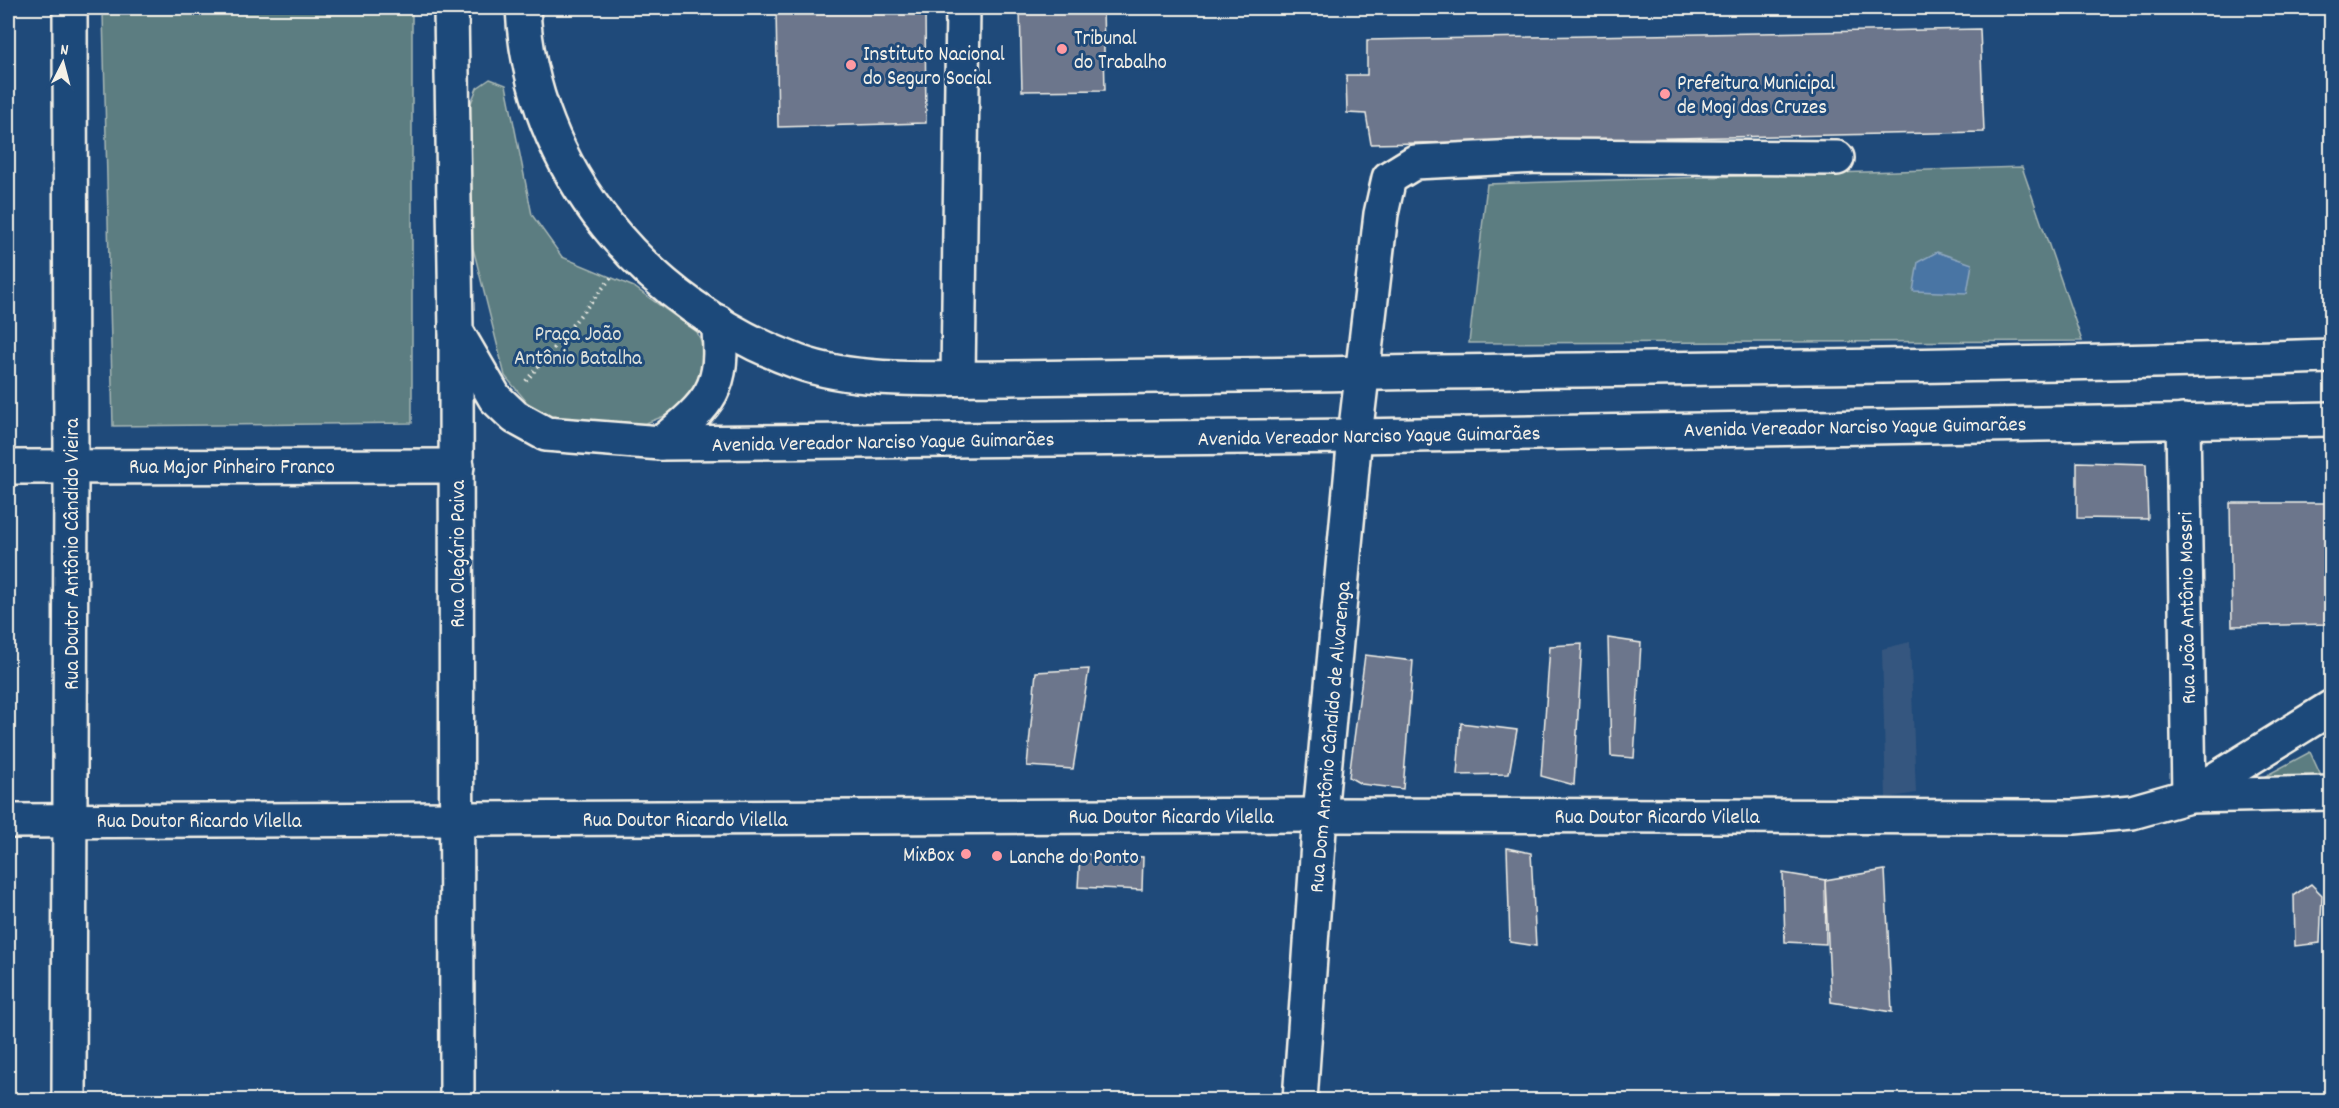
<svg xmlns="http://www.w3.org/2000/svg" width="2339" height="1108" viewBox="0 0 2339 1108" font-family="Dekko,sans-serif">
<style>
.built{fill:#36577f}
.green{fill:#5b7d81;stroke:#a8b7b4;stroke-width:1.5}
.water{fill:#4a75a4;stroke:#8ea7bf;stroke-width:1.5}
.building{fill:#6c768c;stroke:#f4f1e8;stroke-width:1.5}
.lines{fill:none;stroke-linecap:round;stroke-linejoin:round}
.minor-casing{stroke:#f4f1e8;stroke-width:38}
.major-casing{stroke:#f4f1e8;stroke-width:38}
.path{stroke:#f4f1e8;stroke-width:4;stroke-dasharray:1.5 4.5;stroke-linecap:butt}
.minor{stroke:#1f4a7a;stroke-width:33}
.major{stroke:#1f4a7a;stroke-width:33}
.poi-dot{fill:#ff9aa2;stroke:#1f4a7a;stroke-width:2}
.labels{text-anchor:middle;stroke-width:6;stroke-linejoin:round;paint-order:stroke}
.poi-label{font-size:21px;fill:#f4f1e8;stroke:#1f4a7a;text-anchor:start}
.park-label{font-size:21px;fill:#dde0d9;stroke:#1f4a7a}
.street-label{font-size:21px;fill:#f4f1e8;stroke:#1f4a7a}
</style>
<rect width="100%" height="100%" fill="#1f4a7a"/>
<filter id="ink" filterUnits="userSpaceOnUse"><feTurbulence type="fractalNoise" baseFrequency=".0167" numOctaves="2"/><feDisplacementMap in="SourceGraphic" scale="12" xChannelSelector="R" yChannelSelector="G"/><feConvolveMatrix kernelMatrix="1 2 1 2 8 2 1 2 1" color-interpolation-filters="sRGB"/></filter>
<g filter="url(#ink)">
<!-- built -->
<polygon class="built" points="1910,642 1916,793 1886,798 1882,649"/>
<!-- green -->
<g class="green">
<polygon points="213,8 412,8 412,423 113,426 103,14"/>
<polygon points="490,79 506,85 532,215 562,257 634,287 697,332 707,354 694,388 672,413 636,427 552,418 531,407 505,376 469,232 469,108 477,88"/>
<polygon points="2022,167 2082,341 1469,343 1487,184"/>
<polygon points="2310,752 2327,789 2232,794"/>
</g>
<!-- water -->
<polygon class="water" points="1937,252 1972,264 1967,293 1913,291 1918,262"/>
<!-- building -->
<g class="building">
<polygon points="776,8 925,8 926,123 778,127"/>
<polygon points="1020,8 1103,8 1105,90 1022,91"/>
<polygon points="1980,29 1984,132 1371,144 1366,114 1347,113 1346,75 1367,75 1367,40"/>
<polygon points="2077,462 2146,464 2148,519 2077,518"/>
<polygon points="2230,503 2328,503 2332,624 2232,626"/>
<polygon points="1608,638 1641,643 1634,758 1611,756"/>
<polygon points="1582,644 1574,785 1541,776 1550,646"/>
<polygon points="1365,655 1413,661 1403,789 1361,784 1349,777"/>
<polygon points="1089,669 1073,769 1027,766 1036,672"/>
<polygon points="1461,723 1517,730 1509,774 1457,775"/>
<polygon points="1507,848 1531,853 1536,946 1510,942"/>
<polygon points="1080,854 1143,857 1142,890 1078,887"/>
<polygon points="1885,870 1892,1012 1831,1002 1825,880"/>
<polygon points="1783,873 1825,880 1826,944 1785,942"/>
<polygon points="2311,884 2322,895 2320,943 2295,946 2294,895"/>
</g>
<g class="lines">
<!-- minor casing -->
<g class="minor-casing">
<g id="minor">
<polyline points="456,331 457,1100"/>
<polyline points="958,378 963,8"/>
<polyline points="2183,421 2189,796"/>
<polyline points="8,467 457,466"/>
<polyline points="2189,796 2332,707"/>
<polyline points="8,821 1320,815 2074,817 2132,812 2189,796 2332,793"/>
<polyline points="69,1100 71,466 70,8"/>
<polyline points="1300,1100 1320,815 1355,436 1381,214 1389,178 1415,162 1539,156 1837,158"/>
</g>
</g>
<!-- major casing -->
<g class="major-casing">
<g id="major">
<polyline points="451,8 456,331 495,398 515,417 546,434 661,443 1355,436 2332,419"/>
<path d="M523,8C530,170 648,307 798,362C858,384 944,378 1008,378C1109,377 1210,375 1311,374C1651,368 1992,367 2332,356"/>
<path d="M661,443C710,403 726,389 718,322"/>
</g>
</g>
<!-- path -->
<polyline class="path" points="526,381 611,278"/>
<!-- minor -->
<use href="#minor" class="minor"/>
<!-- major -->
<use href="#major" class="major"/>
</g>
</g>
<!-- markers -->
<g class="poi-dot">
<circle cx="1062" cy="49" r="6"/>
<circle cx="851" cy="65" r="6"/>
<circle cx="1665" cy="94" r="6"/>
<circle cx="966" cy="854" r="6"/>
<circle cx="997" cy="856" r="6"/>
</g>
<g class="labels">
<!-- poi labels -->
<g class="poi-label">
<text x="1074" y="44">Tribunal<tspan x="1074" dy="24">do Trabalho</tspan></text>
<text x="863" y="60">Instituto Nacional<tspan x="863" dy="24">do Seguro Social</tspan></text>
<text x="1677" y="89">Prefeitura Municipal<tspan x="1677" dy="24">de Mogi das Cruzes</tspan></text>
<text x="954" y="861" text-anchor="end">MixBox</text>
<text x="1009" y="863">Lanche do Ponto</text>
</g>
<!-- park labels -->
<g class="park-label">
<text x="578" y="340">Praça João<tspan x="578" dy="24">Antônio Batalha</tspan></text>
</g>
<!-- street labels -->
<g class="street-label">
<text transform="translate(1855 426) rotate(-1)" y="7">Avenida Vereador Narciso Yague Guimarães</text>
<text transform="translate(1369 435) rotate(-1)" y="7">Avenida Vereador Narciso Yague Guimarães</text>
<text transform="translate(883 441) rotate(-1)" y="7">Avenida Vereador Narciso Yague Guimarães</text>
<text x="232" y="473">Rua Major Pinheiro Franco</text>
<text transform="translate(71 554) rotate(-90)" y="7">Rua Doutor Antônio Cândido Vieira</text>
<text transform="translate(457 554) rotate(-90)" y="7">Rua Olegário Paiva</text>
<text transform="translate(2186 608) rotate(-91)" y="7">Rua João Antônio Mossri</text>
<text transform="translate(1329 737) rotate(-85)" y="7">Rua Dom Antônio Cândido de Alvarenga</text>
<text x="1171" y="823">Rua Doutor Ricardo Vilella</text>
<text x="1657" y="823">Rua Doutor Ricardo Vilella</text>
<text x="685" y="826">Rua Doutor Ricardo Vilella</text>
<text x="199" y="827">Rua Doutor Ricardo Vilella</text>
</g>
</g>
<!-- margin -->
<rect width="2339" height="1108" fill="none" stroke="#1f4a7a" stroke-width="30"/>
<rect x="15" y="15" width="2309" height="1078" fill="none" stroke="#f4f1e8" stroke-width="2" filter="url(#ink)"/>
<!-- north arrow -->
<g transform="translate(63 63) rotate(6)" stroke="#1f4a7a" stroke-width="4.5" paint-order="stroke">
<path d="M0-4.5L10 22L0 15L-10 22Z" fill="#f4f1e8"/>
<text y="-9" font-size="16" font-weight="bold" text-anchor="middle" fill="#f4f1e8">N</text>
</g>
</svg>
